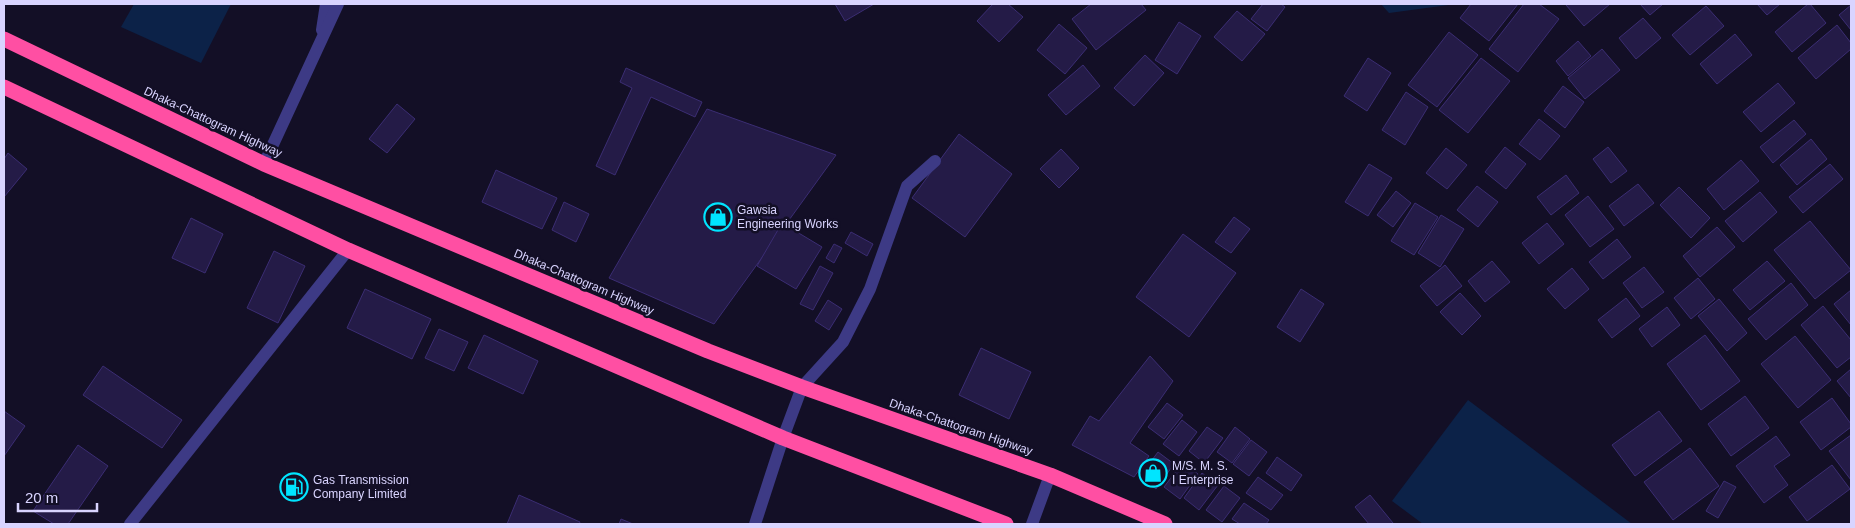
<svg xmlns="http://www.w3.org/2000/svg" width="1855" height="528" viewBox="0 0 1855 528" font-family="Arial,sans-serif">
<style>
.water{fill:#0c2248}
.building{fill:#241b47;stroke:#3b2d73}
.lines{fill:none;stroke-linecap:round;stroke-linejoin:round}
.lane{stroke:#3d3a85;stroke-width:12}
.street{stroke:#3d3a85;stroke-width:12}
.highway{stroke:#ff4fa3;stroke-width:15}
.labels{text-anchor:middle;stroke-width:5;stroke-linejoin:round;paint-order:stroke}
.street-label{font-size:12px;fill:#d9d4ff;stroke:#130f26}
.poi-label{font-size:12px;fill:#d9d4ff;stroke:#130f26;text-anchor:start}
</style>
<rect width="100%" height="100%" fill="#130f26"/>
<!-- water -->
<g class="water">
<polygon points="134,4 231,4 201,63 121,27"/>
<polygon points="1381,4 1456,4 1389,13"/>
<polygon points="1468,400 1632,524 1423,524 1392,501"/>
</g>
<!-- building -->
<g class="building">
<polygon points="835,4 874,4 845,21"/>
<polygon points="993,4 1008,4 1023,17 999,42 977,21"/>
<polygon points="1091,4 1141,4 1146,10 1096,50 1072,19"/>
<polygon points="1263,4 1281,4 1285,7 1267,31 1251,19"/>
<polygon points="1471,4 1518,4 1489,41 1460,18"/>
<polygon points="1524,4 1539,4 1559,19 1518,72 1489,49"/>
<polygon points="1568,4 1610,4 1584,26 1566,5"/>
<polygon points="1640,4 1663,4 1650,15"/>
<polygon points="1757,4 1780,4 1767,15"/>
<polygon points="1808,4 1810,4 1826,23 1792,52 1775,32"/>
<polygon points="1851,5 1851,30 1839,15"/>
<polygon points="1706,6 1724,26 1690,55 1672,35"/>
<polygon points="1237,11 1265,34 1242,61 1214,37"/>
<polygon points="1643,18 1661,38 1636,59 1619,38"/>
<polygon points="1179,22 1201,36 1177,74 1155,60"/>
<polygon points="1059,24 1087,48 1065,74 1037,50"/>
<polygon points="1837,25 1851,43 1851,49 1816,79 1798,58"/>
<polygon points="1449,32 1478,55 1437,107 1408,85"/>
<polygon points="1735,34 1752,55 1717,84 1700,64"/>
<polygon points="1578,41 1591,56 1568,76 1556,61"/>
<polygon points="1602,49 1620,70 1585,99 1568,78"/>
<polygon points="1145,55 1164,73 1134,106 1114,88"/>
<polygon points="1368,58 1391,73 1367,111 1344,96"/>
<polygon points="1481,58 1510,81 1468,133 1439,110"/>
<polygon points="1083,65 1100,86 1066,115 1048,95"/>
<polygon points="626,68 702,102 695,117 651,97 615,175 596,166 632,88 620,82"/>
<polygon points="1778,83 1795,103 1761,132 1743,112"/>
<polygon points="1563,86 1584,102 1565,128 1544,111"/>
<polygon points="1406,92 1428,107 1405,145 1382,130"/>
<polygon points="397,104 415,119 387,153 369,139"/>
<polygon points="707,109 836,155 714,324 609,278"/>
<polygon points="1539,119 1560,136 1540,160 1519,144"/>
<polygon points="1794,120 1806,134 1773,163 1760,147"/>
<polygon points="959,134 1012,174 965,237 912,198"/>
<polygon points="1811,139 1827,159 1797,185 1780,165"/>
<polygon points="1505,147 1526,164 1506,189 1485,172"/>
<polygon points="1608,147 1627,171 1611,183 1593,159"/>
<polygon points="1446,148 1467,165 1447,189 1426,173"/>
<polygon points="1061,149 1079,168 1059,188 1040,169"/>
<polygon points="8,153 27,169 4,197 4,159"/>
<polygon points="1741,160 1759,181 1724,210 1707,189"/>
<polygon points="1369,164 1392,178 1368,216 1345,202"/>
<polygon points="1830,164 1843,179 1803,213 1789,197"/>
<polygon points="496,170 557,198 542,229 482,202"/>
<polygon points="1566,175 1579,193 1551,215 1537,197"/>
<polygon points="1638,184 1654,203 1624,226 1609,206"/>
<polygon points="1477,186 1498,202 1478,227 1457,210"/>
<polygon points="1679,187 1710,218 1691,238 1660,205"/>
<polygon points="1396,191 1411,203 1393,227 1377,215"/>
<polygon points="1760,192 1777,212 1743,242 1725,221"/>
<polygon points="1588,196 1614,229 1590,247 1565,215"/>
<polygon points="564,202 589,214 576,242 552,230"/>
<polygon points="1415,203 1438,217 1414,255 1391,241"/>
<polygon points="1441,215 1464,229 1440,267 1418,253"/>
<polygon points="1234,217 1250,229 1231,253 1215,242"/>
<polygon points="191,218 223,234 205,273 172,258"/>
<polygon points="1810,221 1851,270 1815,299 1774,250"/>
<polygon points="782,223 822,247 796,289 757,266"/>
<polygon points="1547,223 1564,244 1539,264 1522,243"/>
<polygon points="1717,227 1735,247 1700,277 1683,256"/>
<polygon points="851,232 873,244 867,256 845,243"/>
<polygon points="1183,234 1236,273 1189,337 1136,297"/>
<polygon points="1617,239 1631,257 1603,279 1589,262"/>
<polygon points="834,244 842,248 834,263 826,258"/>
<polygon points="274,251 305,266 278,323 247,308"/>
<polygon points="1492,261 1510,282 1485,302 1468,281"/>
<polygon points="1767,261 1785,281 1750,310 1733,290"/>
<polygon points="1445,265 1462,286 1437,306 1420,286"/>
<polygon points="820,266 833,273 813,310 800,304"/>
<polygon points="1644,267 1664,292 1642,308 1623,283"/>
<polygon points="1572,268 1589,289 1565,309 1547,289"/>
<polygon points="1698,278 1715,299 1691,319 1674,298"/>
<polygon points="1791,283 1808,305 1766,340 1748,319"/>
<polygon points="365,289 431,319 412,359 347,328"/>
<polygon points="1301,289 1324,304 1300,342 1277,327"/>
<polygon points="1851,290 1851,325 1834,304"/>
<polygon points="1460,293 1481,316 1462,335 1440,312"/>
<polygon points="1626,298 1640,316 1612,338 1598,320"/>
<polygon points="1719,299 1747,333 1727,351 1698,316"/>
<polygon points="828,300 842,309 829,330 815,321"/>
<polygon points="1823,306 1851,340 1851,357 1837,368 1801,325"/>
<polygon points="1667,307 1680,325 1652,347 1639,329"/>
<polygon points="439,329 468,342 454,371 425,358"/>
<polygon points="484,335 538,361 523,394 468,368"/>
<polygon points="1705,335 1740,381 1701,410 1667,364"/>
<polygon points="1795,336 1831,380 1798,408 1761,364"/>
<polygon points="981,348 1031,372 1009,419 959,395"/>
<polygon points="1150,356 1173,381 1130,443 1149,456 1134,477 1072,445 1090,416 1099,421"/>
<polygon points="103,366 182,420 162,448 83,395"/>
<polygon points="1851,369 1851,398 1837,381"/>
<polygon points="1745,396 1769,428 1731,456 1708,424"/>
<polygon points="1832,398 1851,424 1851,427 1821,450 1800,422"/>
<polygon points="1167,403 1183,415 1164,439 1148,427"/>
<polygon points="4,411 25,426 4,456"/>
<polygon points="1659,411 1682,441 1635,476 1612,445"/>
<polygon points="1182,420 1197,432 1179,456 1163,444"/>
<polygon points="1207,427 1223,438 1204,463 1189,451"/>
<polygon points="1235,427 1250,439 1232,463 1217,452"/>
<polygon points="1851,435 1851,480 1829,451"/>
<polygon points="1776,436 1790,455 1774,466 1788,485 1764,503 1736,466"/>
<polygon points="1251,440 1267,452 1249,476 1233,464"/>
<polygon points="78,445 108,466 68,524 54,524 33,511"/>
<polygon points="1690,448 1719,486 1673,520 1644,482"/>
<polygon points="1158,452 1174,464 1156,489 1140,476"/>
<polygon points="1277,457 1302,475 1291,491 1266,473"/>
<polygon points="1183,462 1198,474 1180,499 1164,487"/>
<polygon points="1832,465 1850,489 1807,521 1789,497"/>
<polygon points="1202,473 1218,485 1199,510 1184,498"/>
<polygon points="1258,477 1283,495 1271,510 1246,493"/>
<polygon points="1724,481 1736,487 1718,518 1706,511"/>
<polygon points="1224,486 1240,498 1222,522 1206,510"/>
<polygon points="519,495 580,522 579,524 507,524"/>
<polygon points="1370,495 1393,523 1392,524 1369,524 1355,507"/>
<polygon points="1244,503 1269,520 1266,524 1240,524 1232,519"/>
<polygon points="621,519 633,524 619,524"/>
</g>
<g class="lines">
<!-- lane -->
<g class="lane">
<polyline points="755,524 783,438 802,387 843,342 870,289 907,186 935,161"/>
<polyline points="1032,524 1050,475"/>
</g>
<!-- street -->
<g class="street">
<polyline points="322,30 326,4"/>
<polyline points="264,164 338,4"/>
<polyline points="130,524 348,250"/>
</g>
<!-- highway -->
<g class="highway">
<polyline points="4,39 264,164 708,351 802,387 1050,475 1165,524"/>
<polyline points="4,87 348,250 783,438 1006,524"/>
</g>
</g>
<!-- icons -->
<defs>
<g id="shop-ring" transform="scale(1.4375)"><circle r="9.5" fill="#130f26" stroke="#00e5ff" stroke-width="1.5"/><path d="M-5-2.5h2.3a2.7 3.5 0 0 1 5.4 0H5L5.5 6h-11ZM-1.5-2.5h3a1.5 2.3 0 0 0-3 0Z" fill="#00e5ff"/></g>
<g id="fuel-ring" transform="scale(1.4375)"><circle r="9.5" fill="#130f26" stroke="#00e5ff" stroke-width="1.5"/><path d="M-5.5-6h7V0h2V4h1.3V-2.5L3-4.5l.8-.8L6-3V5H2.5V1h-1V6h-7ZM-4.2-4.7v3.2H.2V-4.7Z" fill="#00e5ff"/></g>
</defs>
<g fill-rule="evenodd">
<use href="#shop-ring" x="718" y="217"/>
<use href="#shop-ring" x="1153" y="473"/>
<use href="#fuel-ring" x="294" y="487"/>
</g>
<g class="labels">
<!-- street labels -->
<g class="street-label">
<text transform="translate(213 122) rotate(25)" y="4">Dhaka-Chattogram Highway</text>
<text transform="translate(584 282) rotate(23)" y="4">Dhaka-Chattogram Highway</text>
<text transform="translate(961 427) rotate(19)" y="4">Dhaka-Chattogram Highway</text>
</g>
<!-- poi labels -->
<g class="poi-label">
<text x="737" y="214">Gawsia<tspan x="737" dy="14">Engineering Works</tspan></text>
<text x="1172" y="470">M/S. M. S.<tspan x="1172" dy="14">I Enterprise</tspan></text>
<text x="313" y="484">Gas Transmission<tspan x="313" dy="14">Company Limited</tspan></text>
</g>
</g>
<!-- border -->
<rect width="1855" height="528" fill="none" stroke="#d9d4ff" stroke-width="10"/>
<!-- scale -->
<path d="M18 503v8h79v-8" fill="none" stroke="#d9d4ff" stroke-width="2.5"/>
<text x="25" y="503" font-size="15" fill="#d9d4ff" stroke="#130f26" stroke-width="4" paint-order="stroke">20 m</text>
</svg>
